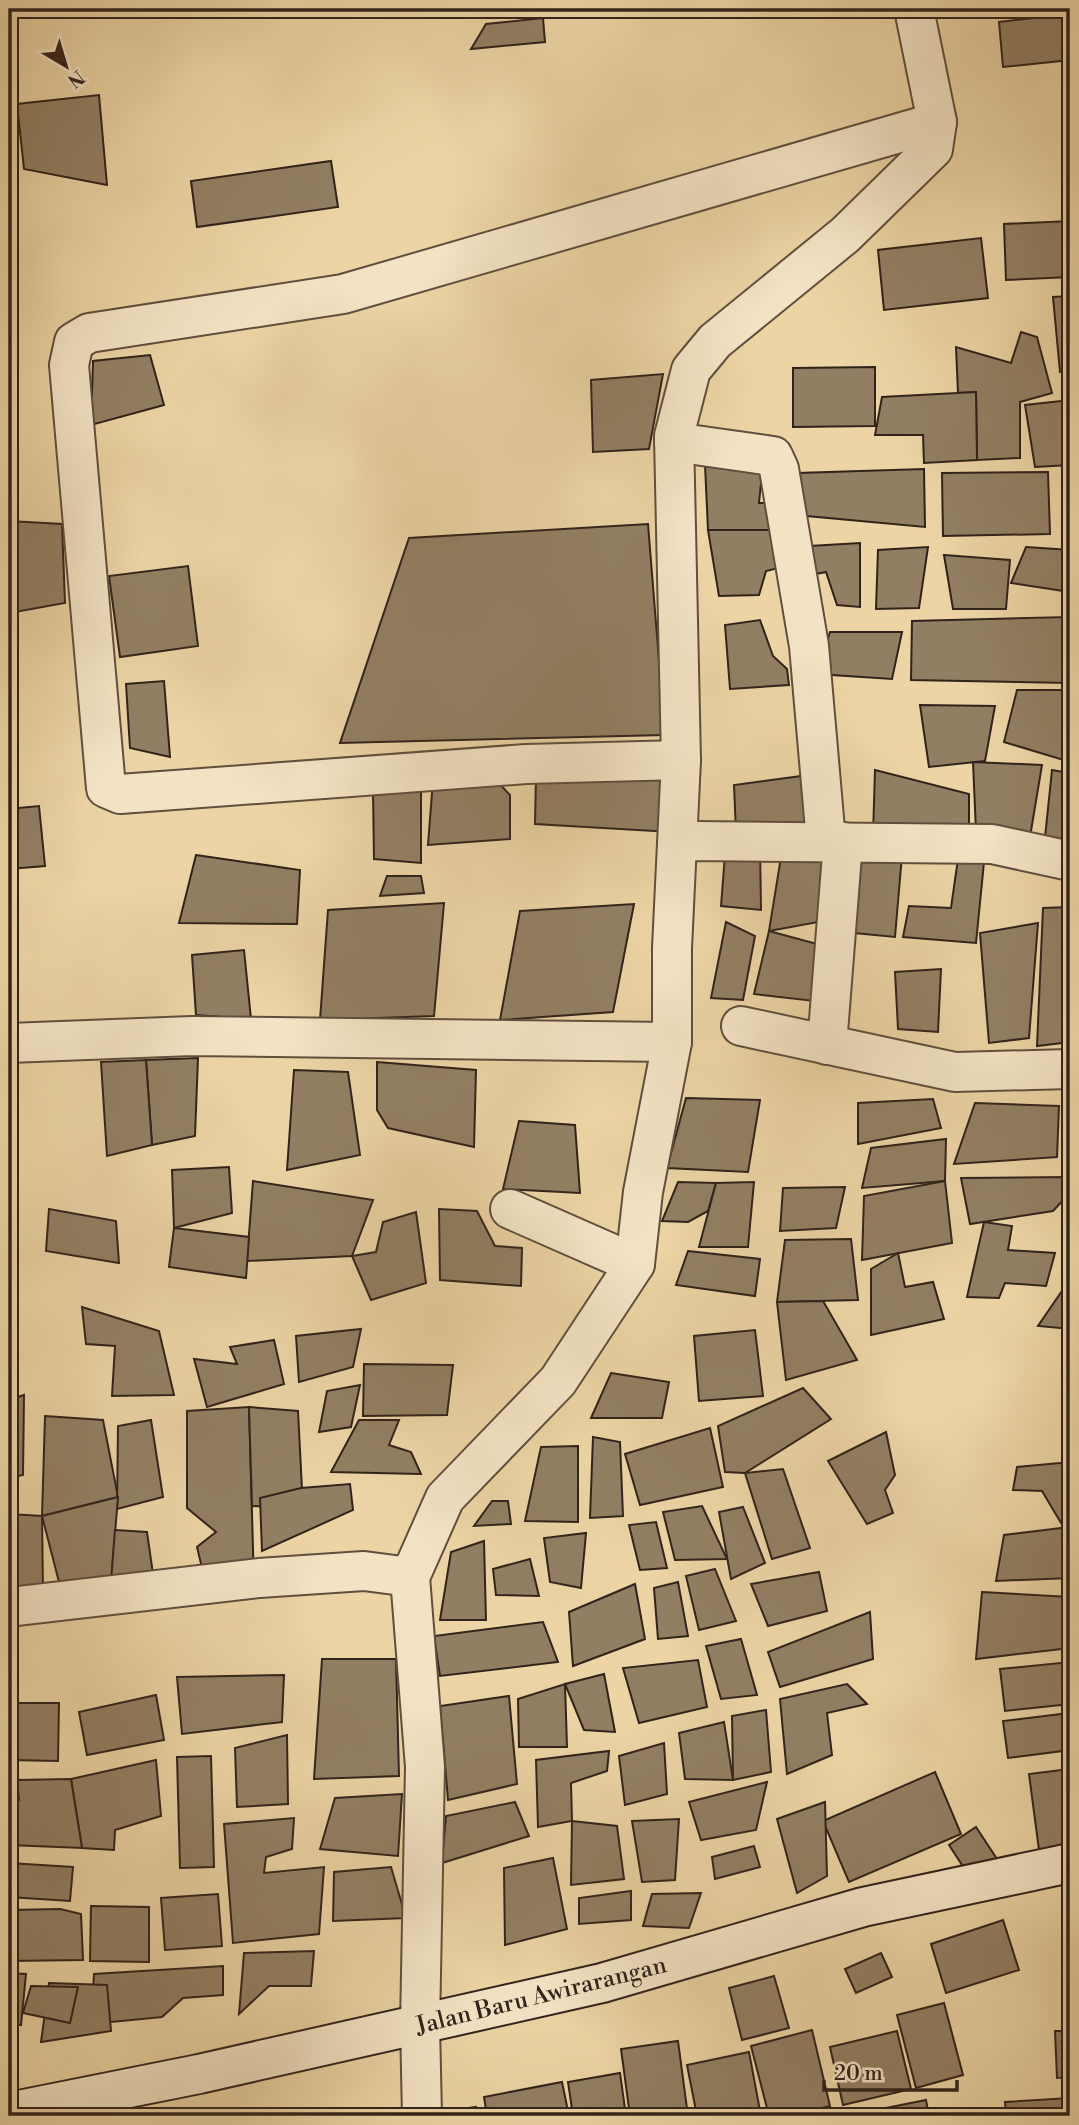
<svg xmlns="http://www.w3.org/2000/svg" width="1079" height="2125" viewBox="0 0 1079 2125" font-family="'Libre Bodoni',serif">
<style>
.building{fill:#927f63;stroke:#31231c;stroke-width:2}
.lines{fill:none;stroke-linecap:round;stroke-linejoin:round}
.street-casing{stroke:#604f3e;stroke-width:42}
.secondary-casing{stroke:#31231c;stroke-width:42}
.street{stroke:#f3e3c4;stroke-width:38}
.secondary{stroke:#f3e3c4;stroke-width:38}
.labels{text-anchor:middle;stroke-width:5;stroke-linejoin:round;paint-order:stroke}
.street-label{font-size:24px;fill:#31231c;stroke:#f3e3c4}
</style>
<rect width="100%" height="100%" fill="#ecd4a4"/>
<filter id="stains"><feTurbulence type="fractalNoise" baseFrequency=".00286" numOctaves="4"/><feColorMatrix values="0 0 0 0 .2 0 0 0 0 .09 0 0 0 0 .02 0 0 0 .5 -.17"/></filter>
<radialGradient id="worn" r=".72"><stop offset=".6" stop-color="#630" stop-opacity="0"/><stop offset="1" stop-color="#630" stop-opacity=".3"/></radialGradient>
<!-- building -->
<g class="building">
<polygon points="1070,14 1070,60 1003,67 999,22"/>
<polygon points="543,18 545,42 471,49 486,24"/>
<polygon points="99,95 107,185 24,169 17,104"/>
<polygon points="331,161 338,207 197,227 191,181"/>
<polygon points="1070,221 1070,277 1006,280 1004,224"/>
<polygon points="981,238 988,298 884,310 878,250"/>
<polygon points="1070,296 1070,371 1060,372 1053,297"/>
<polygon points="1021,332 1037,337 1052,393 1020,402 1020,458 977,460 976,392 958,393 956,347 1011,363"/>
<polygon points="150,355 164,405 91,425 93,361"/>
<polygon points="875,367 875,426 793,427 793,368"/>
<polygon points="663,374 649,449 593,452 591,380"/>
<polygon points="976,392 977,460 924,463 923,435 875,435 882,397"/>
<polygon points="1070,400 1070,465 1035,467 1025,405"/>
<polygon points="763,463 759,503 780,503 780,530 708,530 705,465"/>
<polygon points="924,469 925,527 796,515 797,473"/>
<polygon points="1048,472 1050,534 943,536 942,473"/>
<polygon points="9,521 62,524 65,603 9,613"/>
<polygon points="648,524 665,735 340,743 409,538"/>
<polygon points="708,530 780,530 786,566 766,571 759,595 719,596"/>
<polygon points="860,543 860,607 837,605 826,572 811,575 810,546"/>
<polygon points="928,547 919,608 876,609 878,550"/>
<polygon points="1026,547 1070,550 1070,592 1011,583"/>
<polygon points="944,555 1010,560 1006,609 953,609"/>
<polygon points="188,566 198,646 120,657 109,576"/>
<polygon points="1070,617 1070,683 911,680 912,621"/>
<polygon points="760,620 773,656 787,669 789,685 730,689 725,625"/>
<polygon points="830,632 902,632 892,679 817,674"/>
<polygon points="164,681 170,757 130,748 126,684"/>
<polygon points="1017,690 1070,690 1070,762 1004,742"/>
<polygon points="920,705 995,706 985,761 929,767"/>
<polygon points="973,762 1042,765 1029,843 976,831"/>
<polygon points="875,770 969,794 969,834 873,835"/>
<polygon points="1052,770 1070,773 1070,846 1044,847"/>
<polygon points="674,774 671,832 535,824 536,776"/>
<polygon points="809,775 809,832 736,832 734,785"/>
<polygon points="493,777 510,795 510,839 428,845 433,780"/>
<polygon points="421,784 421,863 374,859 373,791"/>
<polygon points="39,806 45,866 9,869 9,809"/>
<polygon points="726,842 760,844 761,910 721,906"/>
<polygon points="854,843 902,855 895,937 844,932"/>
<polygon points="959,852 985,852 976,943 903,937 909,906 951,908"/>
<polygon points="196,855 300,870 297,924 179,923"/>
<polygon points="781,857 835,859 824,921 769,931"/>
<polygon points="387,876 421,876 424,893 380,896"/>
<polygon points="444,903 434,1016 320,1020 328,910"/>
<polygon points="634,904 613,1012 500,1020 520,911"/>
<polygon points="1070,907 1070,1042 1037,1046 1043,908"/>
<polygon points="726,922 755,936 743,1000 711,998"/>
<polygon points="1038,923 1029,1038 989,1043 980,933"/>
<polygon points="9,930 16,979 9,980"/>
<polygon points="769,931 817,944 814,1001 754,994"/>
<polygon points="244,950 251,1019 196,1015 192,955"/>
<polygon points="941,969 938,1032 898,1029 895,972"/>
<polygon points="198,1058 195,1136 152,1145 146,1060"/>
<polygon points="146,1060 152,1145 107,1156 101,1062"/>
<polygon points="377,1062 476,1070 474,1147 388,1128 377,1110"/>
<polygon points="294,1070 348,1072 360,1155 287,1170"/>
<polygon points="686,1098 760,1100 748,1172 667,1168"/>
<polygon points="933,1099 941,1128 858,1144 858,1103"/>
<polygon points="975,1103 1059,1106 1057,1157 954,1164"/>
<polygon points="519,1121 575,1125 580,1193 503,1189"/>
<polygon points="946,1139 945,1181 862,1188 871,1148"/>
<polygon points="229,1167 232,1213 174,1228 172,1170"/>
<polygon points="1070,1177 1070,1199 1065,1198 1053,1211 970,1224 961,1178"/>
<polygon points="253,1181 373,1200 352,1256 247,1261"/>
<polygon points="945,1181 952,1243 862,1260 864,1196"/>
<polygon points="678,1182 716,1183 708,1211 688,1222 662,1221"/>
<polygon points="754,1182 748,1247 699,1247 716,1183"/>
<polygon points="845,1187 836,1228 780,1231 783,1188"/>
<polygon points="49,1209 116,1221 119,1263 46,1251"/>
<polygon points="439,1209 477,1211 495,1246 522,1248 521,1286 440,1280"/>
<polygon points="416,1212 426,1283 371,1300 352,1256 376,1252 383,1222"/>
<polygon points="984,1222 1012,1226 1008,1250 1055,1253 1046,1286 1005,1283 999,1298 967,1297"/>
<polygon points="174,1228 249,1237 246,1278 169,1267"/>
<polygon points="851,1239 858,1300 777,1302 785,1240"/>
<polygon points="688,1251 760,1259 755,1296 676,1285"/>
<polygon points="898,1253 905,1287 933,1282 944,1319 871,1335 871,1269"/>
<polygon points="1070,1279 1070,1329 1038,1326 1066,1285"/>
<polygon points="823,1301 857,1360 786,1380 777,1302"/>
<polygon points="82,1307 159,1331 174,1395 112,1396 115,1346 86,1344"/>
<polygon points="361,1329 353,1367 299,1382 296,1336"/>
<polygon points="755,1330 763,1396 699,1401 694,1336"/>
<polygon points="274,1340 284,1384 207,1407 194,1359 237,1364 230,1347"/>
<polygon points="364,1364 453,1365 447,1415 363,1416"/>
<polygon points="611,1373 669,1382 662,1418 591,1418"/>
<polygon points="360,1385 351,1427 319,1432 327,1391"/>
<polygon points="803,1388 831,1419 745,1473 725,1472 718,1426"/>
<polygon points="24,1395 23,1475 9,1478 9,1400"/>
<polygon points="249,1407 254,1585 208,1593 197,1547 216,1532 187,1508 187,1411"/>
<polygon points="249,1407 298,1411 303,1509 252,1506"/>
<polygon points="45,1416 103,1420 118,1497 42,1516"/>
<polygon points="151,1420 163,1497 117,1509 118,1426"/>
<polygon points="359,1420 399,1420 389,1445 411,1452 421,1474 331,1472"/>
<polygon points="710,1428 723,1487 640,1505 625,1454"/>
<polygon points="886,1432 895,1475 885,1490 893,1513 867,1524 828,1461"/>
<polygon points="593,1437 620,1442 623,1516 590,1518"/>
<polygon points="578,1446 578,1522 525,1521 541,1447"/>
<polygon points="1070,1462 1070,1527 1064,1528 1042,1491 1013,1490 1017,1467"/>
<polygon points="783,1469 810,1548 772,1559 745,1473"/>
<polygon points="350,1484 353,1510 262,1551 260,1498 301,1488"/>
<polygon points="118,1497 111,1582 59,1582 42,1516"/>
<polygon points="492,1501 508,1501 511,1524 474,1526"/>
<polygon points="702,1506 727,1559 675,1560 663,1512"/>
<polygon points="743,1507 765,1563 731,1579 719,1512"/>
<polygon points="9,1514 42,1516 43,1590 9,1596"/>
<polygon points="656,1522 667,1568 640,1570 629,1525"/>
<polygon points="1070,1527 1070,1578 996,1581 1004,1535"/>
<polygon points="115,1530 147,1532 153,1574 111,1582"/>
<polygon points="586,1533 581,1588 550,1582 544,1538"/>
<polygon points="484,1541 486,1620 440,1620 451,1552"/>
<polygon points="530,1559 539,1596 496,1595 493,1569"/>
<polygon points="715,1569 736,1621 699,1630 686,1576"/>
<polygon points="819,1572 827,1611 768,1626 751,1584"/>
<polygon points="678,1582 688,1636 658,1639 654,1588"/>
<polygon points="635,1584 645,1639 573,1666 569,1612"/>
<polygon points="982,1592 1070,1597 1070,1648 976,1659"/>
<polygon points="870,1612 873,1659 780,1687 768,1652"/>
<polygon points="543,1622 558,1662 440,1676 434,1636"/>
<polygon points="741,1639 757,1695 721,1699 706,1646"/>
<polygon points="322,1659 396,1659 399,1776 314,1779"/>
<polygon points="698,1660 707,1707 639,1723 623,1668"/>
<polygon points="1070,1662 1070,1704 1005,1711 1000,1669"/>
<polygon points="604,1674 615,1732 584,1730 565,1684"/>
<polygon points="284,1675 282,1722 182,1734 177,1677"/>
<polygon points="565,1684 567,1747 519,1747 518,1699"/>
<polygon points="847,1684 867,1704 827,1713 832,1755 787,1774 780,1699"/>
<polygon points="156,1695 164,1740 87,1755 79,1712"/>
<polygon points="509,1696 517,1784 448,1800 440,1706"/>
<polygon points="9,1703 59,1703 58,1761 9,1760"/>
<polygon points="766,1710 771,1772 733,1780 732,1716"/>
<polygon points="1070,1713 1070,1750 1008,1758 1003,1721"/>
<polygon points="724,1722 733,1780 685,1779 679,1733"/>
<polygon points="287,1735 288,1804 237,1807 235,1748"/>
<polygon points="664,1743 667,1794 625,1805 619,1756"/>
<polygon points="609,1751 607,1771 571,1783 572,1821 538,1827 536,1760"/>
<polygon points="211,1756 214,1867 180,1868 177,1757"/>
<polygon points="156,1760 161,1816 115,1830 114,1850 82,1848 71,1779"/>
<polygon points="1070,1769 1070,1846 1039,1850 1029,1774"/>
<polygon points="935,1772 961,1834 849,1882 823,1821"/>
<polygon points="71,1779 82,1848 9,1845 9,1808 19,1800 17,1780"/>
<polygon points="767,1782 756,1830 701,1840 689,1802"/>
<polygon points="402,1794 398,1856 320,1849 335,1798"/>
<polygon points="515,1802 529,1836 442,1863 446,1816"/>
<polygon points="825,1802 827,1876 797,1893 777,1819"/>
<polygon points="294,1818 292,1849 266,1857 264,1873 324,1867 319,1934 233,1943 224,1824"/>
<polygon points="679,1819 675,1880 642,1882 632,1821"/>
<polygon points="572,1821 617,1826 624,1879 571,1885"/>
<polygon points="976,1827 997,1859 970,1877 949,1845"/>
<polygon points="754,1846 760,1867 715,1879 712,1857"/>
<polygon points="553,1858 567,1929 505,1945 504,1868"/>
<polygon points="9,1863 73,1867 70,1901 9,1897"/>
<polygon points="391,1867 406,1918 333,1921 334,1872"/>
<polygon points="631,1891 631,1920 579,1924 579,1898"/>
<polygon points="701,1893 689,1928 643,1926 652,1894"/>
<polygon points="218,1894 222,1946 165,1950 161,1898"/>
<polygon points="91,1906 149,1907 149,1962 90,1961"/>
<polygon points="60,1909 81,1914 83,1960 9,1961 9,1910"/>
<polygon points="1065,1918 1070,1918 1070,1955"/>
<polygon points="1003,1920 1019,1970 946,1993 931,1944"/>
<polygon points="314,1951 311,1986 269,1986 239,2014 244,1953"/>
<polygon points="881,1953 892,1977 856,1993 845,1969"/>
<polygon points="223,1966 223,1995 183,1998 162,2017 91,2024 94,1974"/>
<polygon points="9,1973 26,1974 21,2025 9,2023"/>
<polygon points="774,1976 789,2028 742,2040 729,1988"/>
<polygon points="49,1983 107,1985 111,2031 41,2042"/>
<polygon points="31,1986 78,1987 70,2023 23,2013"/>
<polygon points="944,2003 963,2075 916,2088 897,2015"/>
<polygon points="812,2030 830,2106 790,2116 769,2116 751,2046"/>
<polygon points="897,2031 911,2089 843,2105 830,2047"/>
<polygon points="1055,2031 1070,2031 1070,2077 1057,2078"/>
<polygon points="678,2041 688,2116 630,2116 621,2049"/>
<polygon points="749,2052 761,2116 697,2116 687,2065"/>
<polygon points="620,2073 626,2116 573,2116 568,2082"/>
<polygon points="562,2082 569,2116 487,2116 484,2097"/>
<polygon points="1070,2098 1070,2116 1006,2116 1005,2102"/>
<polygon points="926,2100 929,2116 846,2116"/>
<polygon points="476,2107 477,2116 433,2116 432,2113"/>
</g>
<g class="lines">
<!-- street casing -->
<g class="street-casing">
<g id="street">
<polyline points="674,442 773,456 779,469 809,646 826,841"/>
<polyline points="681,760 526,764 120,794 106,788 69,365 74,342 89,333 343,294 937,122"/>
<polyline points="677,845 696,841 992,844 1070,861"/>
<polyline points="741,1026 955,1072 1070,1069"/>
<polyline points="9,1043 192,1036 672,1042"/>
<polyline points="827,1045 843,842"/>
<polyline points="510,1209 635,1264"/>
<polyline points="9,1607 259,1578 364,1571 410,1577"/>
<polyline points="422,2116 420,2025 425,1767 410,1577 445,1498 558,1381 635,1264 643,1192 672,1042 672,948 681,760 674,436 691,370 715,341 845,235 933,149 937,122 914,9"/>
</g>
</g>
<!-- secondary casing -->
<g class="secondary-casing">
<polyline id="secondary" points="9,2112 199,2074 602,1983 863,1907 1070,1863"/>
</g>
<!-- street -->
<use href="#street" class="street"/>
<!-- secondary -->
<use href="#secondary" class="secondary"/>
</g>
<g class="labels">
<!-- street labels -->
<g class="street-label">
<text transform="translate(541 1995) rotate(-14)" y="8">Jalan Baru Awirarangan</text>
</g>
</g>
<!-- margin -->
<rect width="1079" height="2125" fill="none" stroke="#ecd4a4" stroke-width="35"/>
<rect x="10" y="10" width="1058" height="2104" fill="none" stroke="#31231c" stroke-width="3.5"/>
<rect x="18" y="18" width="1044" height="2090" fill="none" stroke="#31231c" stroke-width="2"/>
<!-- north arrow -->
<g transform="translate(66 66) rotate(142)" stroke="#f3e3c4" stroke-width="5" paint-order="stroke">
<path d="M0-5L12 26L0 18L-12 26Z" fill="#31231c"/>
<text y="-10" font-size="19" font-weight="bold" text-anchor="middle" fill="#31231c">N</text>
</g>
<!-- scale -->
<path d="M824 2080v10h133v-10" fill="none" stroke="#31231c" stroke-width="3.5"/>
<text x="834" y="2080" font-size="21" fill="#31231c" stroke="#f3e3c4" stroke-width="5" paint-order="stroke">20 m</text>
<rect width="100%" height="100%" filter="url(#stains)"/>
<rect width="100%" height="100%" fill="url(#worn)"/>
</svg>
